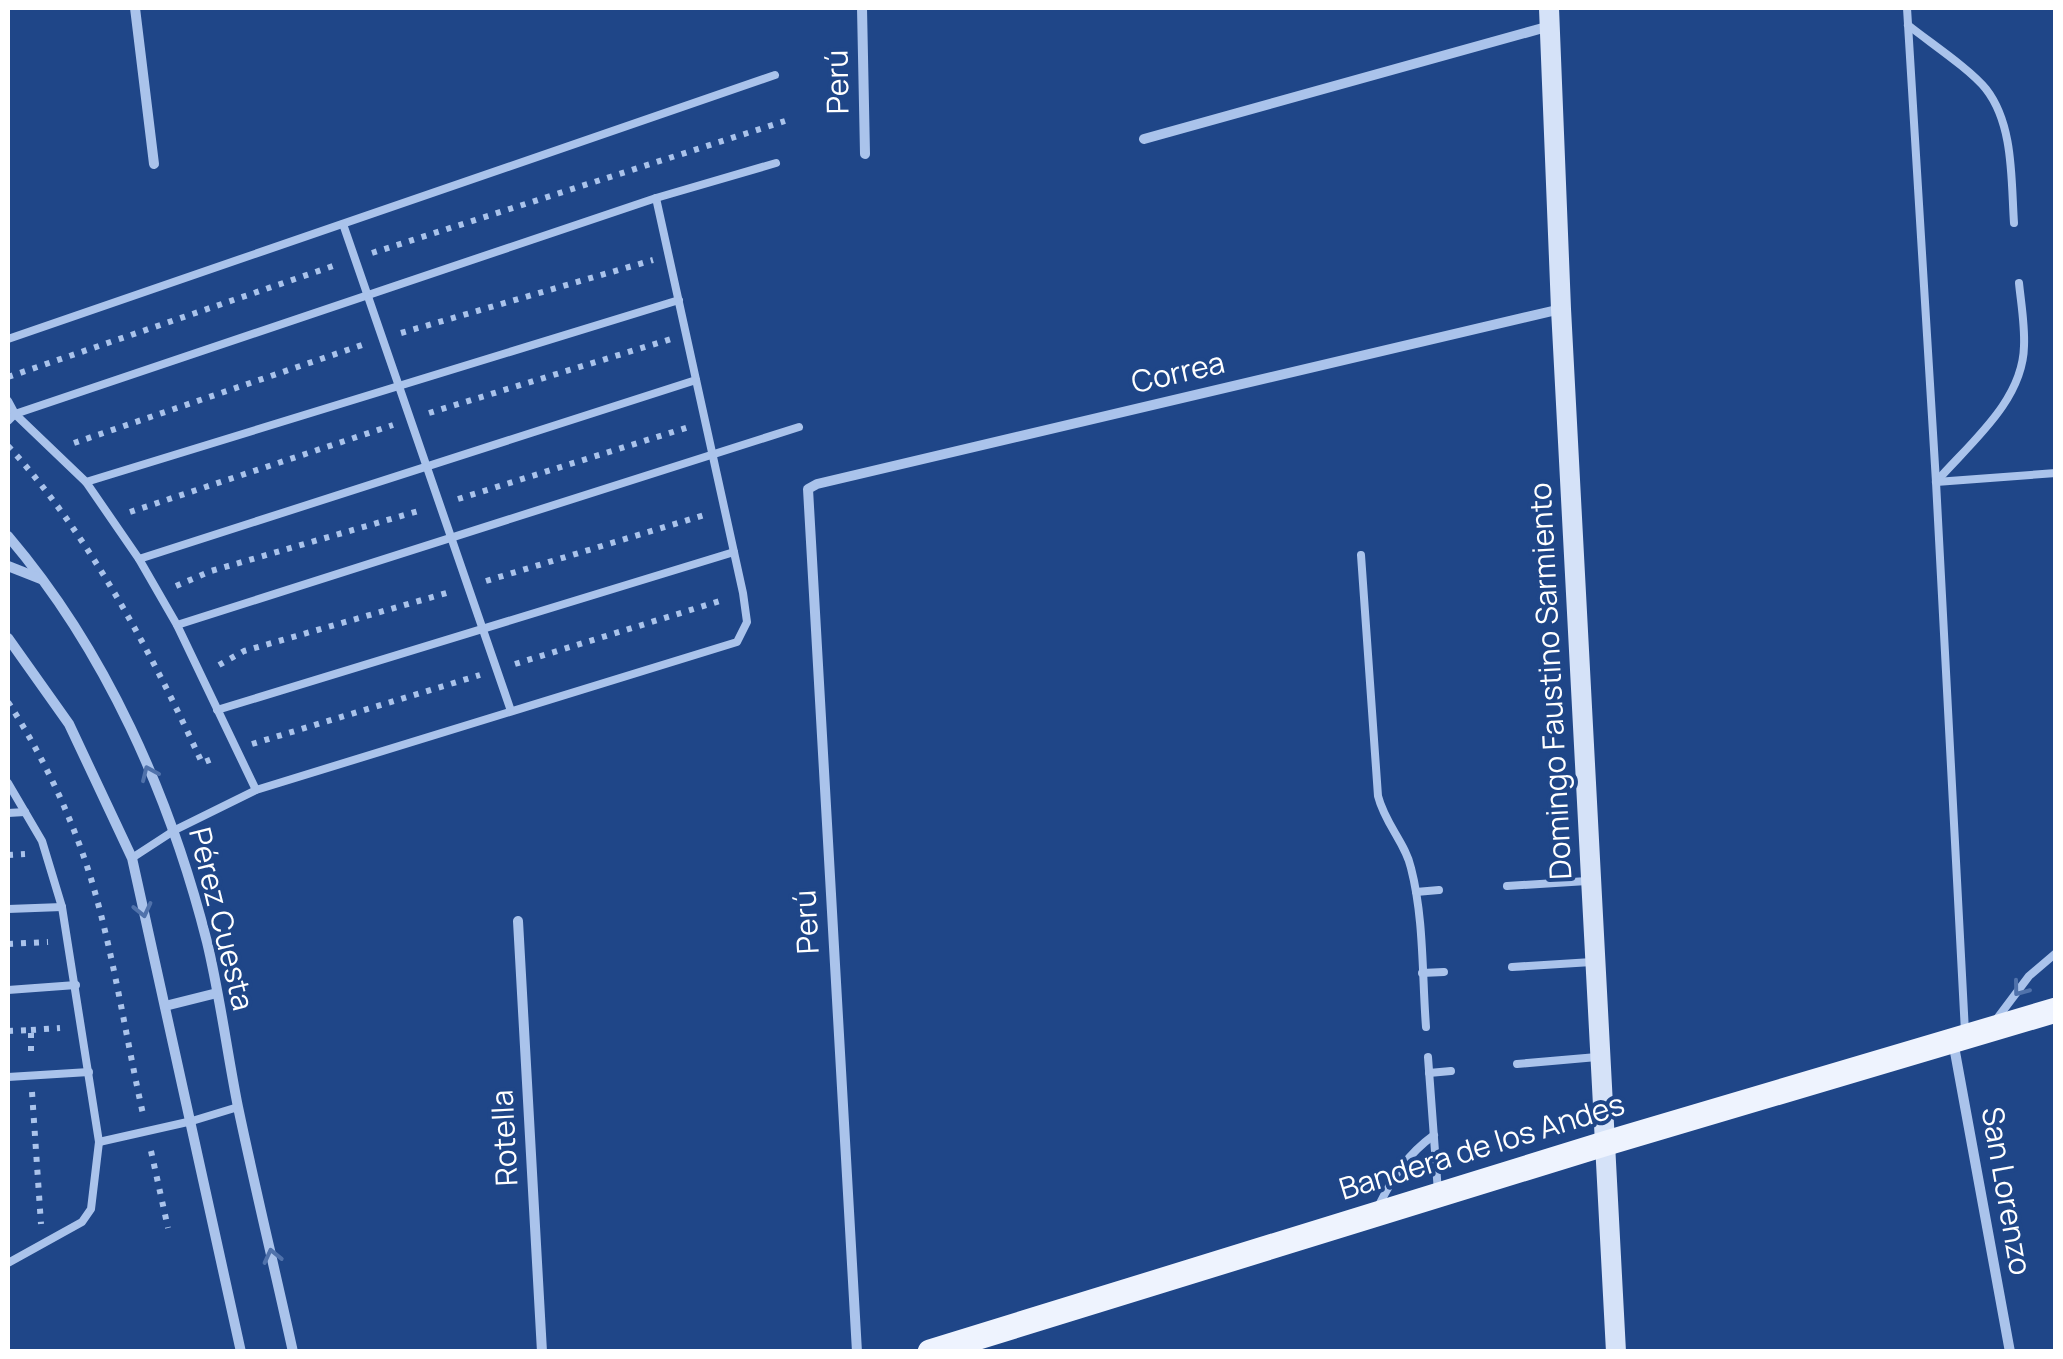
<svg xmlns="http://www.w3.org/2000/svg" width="2063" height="1359" viewBox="0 0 2063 1359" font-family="Manrope,sans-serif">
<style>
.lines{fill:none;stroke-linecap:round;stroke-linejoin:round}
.path{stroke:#aac3eb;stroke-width:6;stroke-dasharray:5 8;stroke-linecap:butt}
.service{stroke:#aac3eb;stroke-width:8}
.minor{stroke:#aac3eb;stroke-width:10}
.secondary{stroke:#d5e2f8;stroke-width:20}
.primary{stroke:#eef3fe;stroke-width:25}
.oneway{stroke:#5072ab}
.labels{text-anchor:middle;stroke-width:8;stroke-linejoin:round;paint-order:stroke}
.street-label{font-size:30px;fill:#fff;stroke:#1f4688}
</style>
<rect width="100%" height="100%" fill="#1f4688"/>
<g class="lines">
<!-- path -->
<g class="path">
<polyline points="372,253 785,121"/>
<polyline points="401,333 653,260"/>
<polyline points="8,377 336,265"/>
<polyline points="429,413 671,339"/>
<polyline points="74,443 365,344"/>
<path d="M8,446C87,531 154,657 202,763L217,757"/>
<polyline points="458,499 689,427"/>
<polyline points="130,512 393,425"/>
<polyline points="486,581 708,514"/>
<polyline points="176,586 211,571 422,510"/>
<polyline points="515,664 723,600"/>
<polyline points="219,665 244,651 450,592"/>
<path d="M8,702C43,756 73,819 92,882C114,956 126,1038 143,1114"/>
<polyline points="252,744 480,675"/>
<polyline points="8,855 25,854"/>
<polyline points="8,944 48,942"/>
<polyline points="31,1030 60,1028"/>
<polyline points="8,1031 31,1030 31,1055"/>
<polyline points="32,1092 41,1224"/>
<polyline points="151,1151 168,1228"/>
</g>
<!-- service -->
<g class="service">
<polyline points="1907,8 1936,482 1965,1032"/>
<path d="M1908,25C1929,42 1970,69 1986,89C2014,125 2011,180 2014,223"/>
<polyline points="656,198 776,163"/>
<polyline points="343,224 511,711"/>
<polyline points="8,339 775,75"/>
<polyline points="8,401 15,414 86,482 139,559 177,625 256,790"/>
<polyline points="8,421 15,414 656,198 743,593 747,622 737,642 256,790 175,830 132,858"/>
<polyline points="86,482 679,300"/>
<path d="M1936,482C1970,443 2023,401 2024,346C2025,325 2021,303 2019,283"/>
<polyline points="1936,482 2056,473"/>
<path d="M1361,555L1378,796C1385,824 1406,844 1411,868C1424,918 1422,975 1426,1027"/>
<polyline points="139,559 696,380"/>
<polyline points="177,625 799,427"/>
<polyline points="217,710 734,552"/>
<polyline points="8,783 42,841 62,907 99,1142 91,1209 82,1222 8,1263"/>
<polyline points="8,813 25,812"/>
<polyline points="1507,886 1587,881"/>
<polyline points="1416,892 1439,890"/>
<polyline points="8,909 62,907"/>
<polyline points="1512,967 1592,962"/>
<polyline points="1422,973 1444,972"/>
<polyline points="8,990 76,985"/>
<polyline points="1996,1020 2029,976 2056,953"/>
<polyline points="1428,1057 1438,1192"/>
<polyline points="1517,1064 1597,1057"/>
<polyline points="1429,1073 1451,1071"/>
<polyline points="8,1077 89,1072"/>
<polyline points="99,1142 192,1121 238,1107"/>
<path d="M1379,1205C1394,1175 1408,1154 1434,1135"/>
</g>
<!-- minor -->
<g class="minor">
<polyline points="135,8 154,164"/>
<polyline points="862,8 865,154"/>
<polyline points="1144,139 1550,26"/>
<path d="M8,536C106,651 170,796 207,942C220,996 227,1052 238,1107C255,1188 275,1270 293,1352"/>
<polyline points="8,566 41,579"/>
<polyline points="8,638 69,724 132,858 241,1352"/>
<polyline points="518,921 542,1352"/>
<polyline points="165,1006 217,993"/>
<polyline points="1953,1041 2010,1352"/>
<polyline points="857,1352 808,489 817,484 1561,309"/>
</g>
<!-- secondary -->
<polyline class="secondary" points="1549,8 1561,309 1616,1352"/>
<!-- primary -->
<polyline class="primary" points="930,1352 1607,1143 2056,1010"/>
</g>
<!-- one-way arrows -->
<defs><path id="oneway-chevron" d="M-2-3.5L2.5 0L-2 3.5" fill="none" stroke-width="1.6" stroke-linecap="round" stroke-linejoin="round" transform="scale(2.5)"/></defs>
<g class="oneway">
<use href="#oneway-chevron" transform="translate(149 773) rotate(-114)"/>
<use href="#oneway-chevron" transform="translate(143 910) rotate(77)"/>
<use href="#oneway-chevron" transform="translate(2020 989) rotate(127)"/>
<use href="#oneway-chevron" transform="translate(272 1256) rotate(-103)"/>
</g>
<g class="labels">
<!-- street labels -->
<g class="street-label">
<text transform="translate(838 82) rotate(-91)" y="10">Perú</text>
<text transform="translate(1178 373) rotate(-13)" y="10">Correa</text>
<text transform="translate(1551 681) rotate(-93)" y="10">Domingo Faustino Sarmiento</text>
<text transform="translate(221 919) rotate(76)" y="10">Pérez Cuesta</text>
<text transform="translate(807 922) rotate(-93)" y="10">Perú</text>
<text transform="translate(505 1138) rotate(-93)" y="10">Rotella</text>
<text transform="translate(1482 1147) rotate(-17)" y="10">Bandera de los Andes</text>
<text transform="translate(2006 1191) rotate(80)" y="10">San Lorenzo</text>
</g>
</g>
<!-- border -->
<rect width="2063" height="1359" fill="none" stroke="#ffffff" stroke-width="20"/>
</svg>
